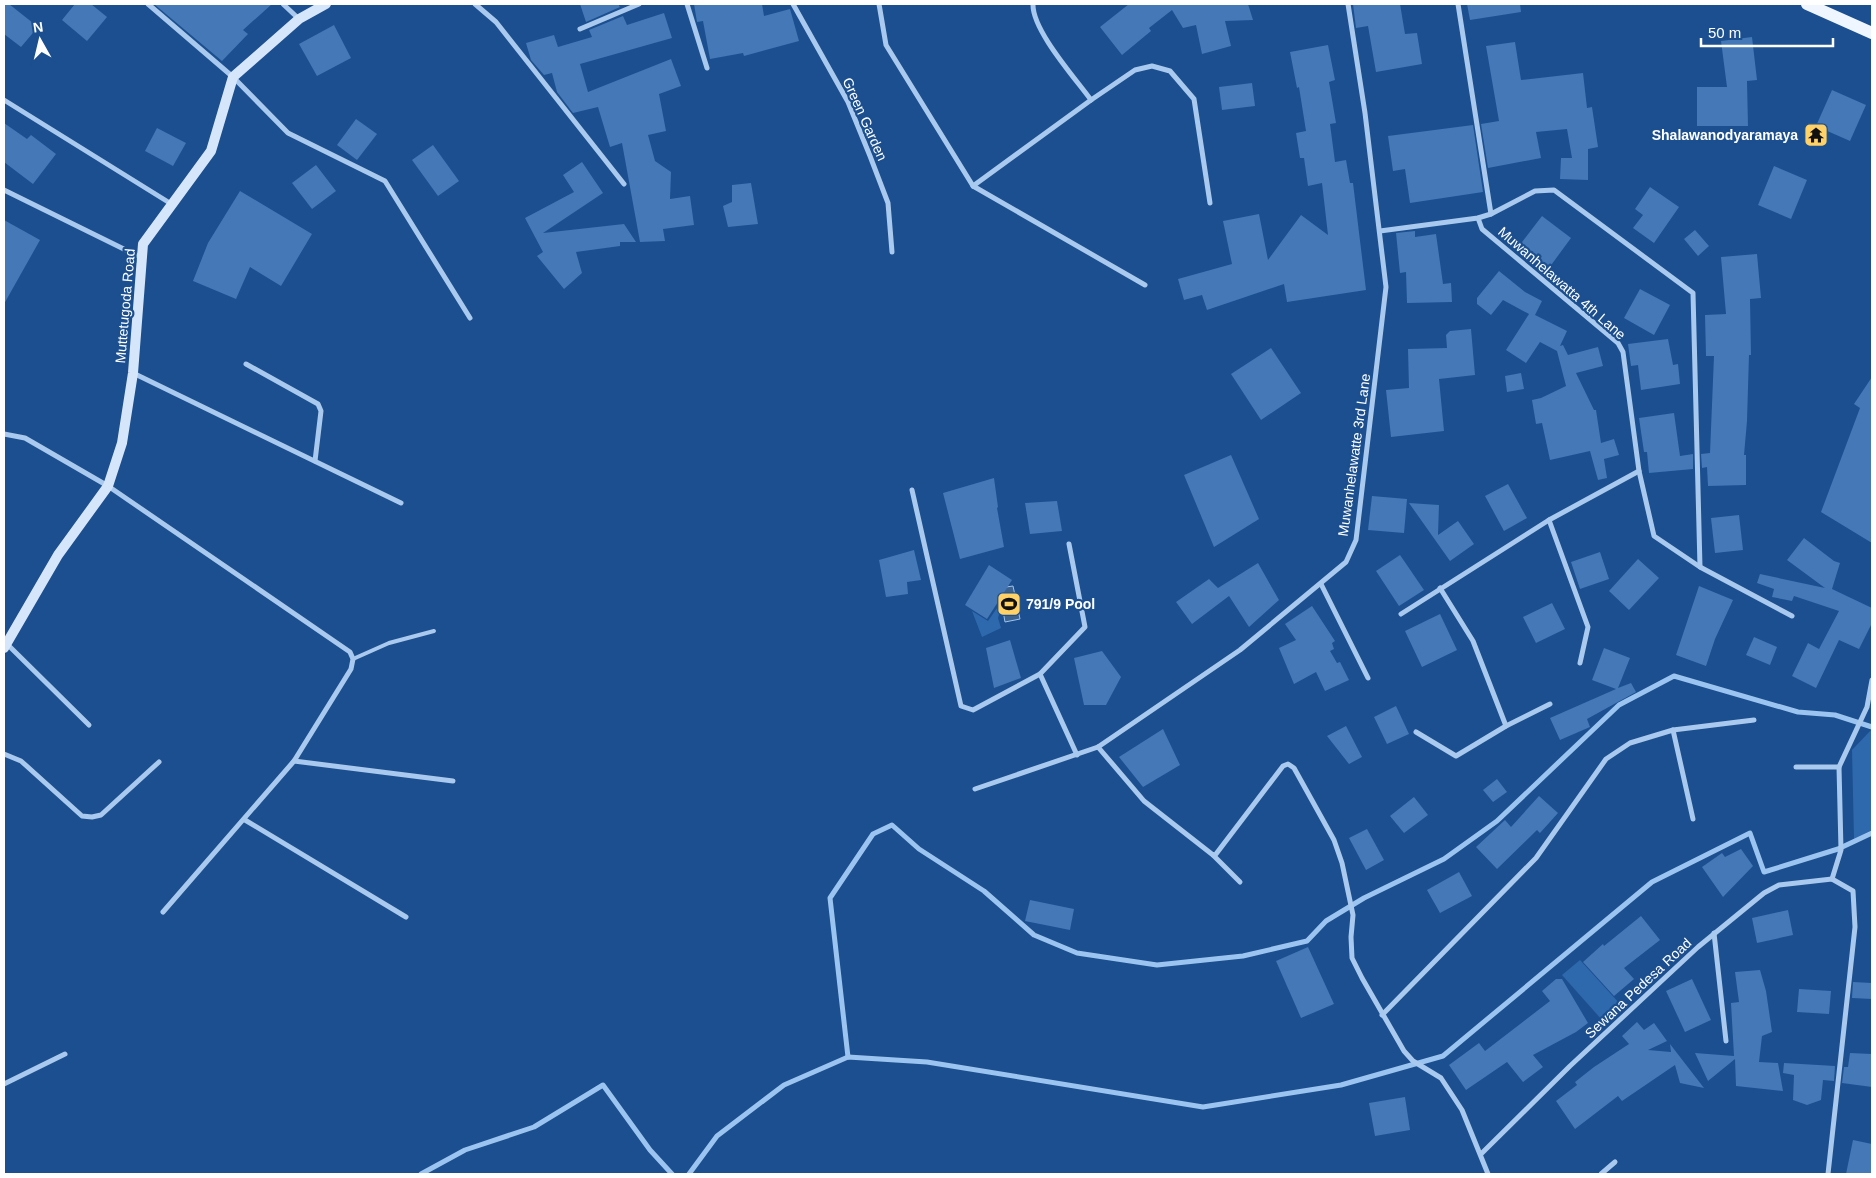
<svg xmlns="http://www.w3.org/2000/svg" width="1876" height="1178" viewBox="0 0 1876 1178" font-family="Helvetica,sans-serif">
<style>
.green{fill:#2e69ad}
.water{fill:#3c6290;stroke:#9cc4f0}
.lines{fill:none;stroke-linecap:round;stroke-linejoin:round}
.stream{stroke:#9cc4f0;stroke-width:5}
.building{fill:#4478b7}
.lane{stroke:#a9c9ee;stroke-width:4}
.street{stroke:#a9c9ee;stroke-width:5}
.secondary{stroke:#d6e6fa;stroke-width:10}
.primary{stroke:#f0f6ff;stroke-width:12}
.labels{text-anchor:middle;stroke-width:4.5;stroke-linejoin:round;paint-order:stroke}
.street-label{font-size:14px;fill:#fff;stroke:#1b4f8f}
.poi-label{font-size:14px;font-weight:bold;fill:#fff;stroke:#1b4f8f;text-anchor:end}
</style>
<rect width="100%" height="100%" fill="#1b4f8f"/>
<!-- green -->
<g class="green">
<polygon points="997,608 1000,611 998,618 1001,628 982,637 972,611 988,621"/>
<polygon points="1872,729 1872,830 1854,839 1852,750"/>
<polygon points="1580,960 1620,1004 1602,1020 1562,975"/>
</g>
<!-- water -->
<polygon class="water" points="1013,586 1020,619 1005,622 999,588"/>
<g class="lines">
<!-- stream -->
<g class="stream">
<polyline points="848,1057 830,898 873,834 892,825 919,849 984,891 1034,935 1077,953 1157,965 1243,956 1307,941 1326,921 1364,898 1444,859 1497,821 1619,705 1674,676 1798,712 1835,715 1872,727"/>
<polyline points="421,1174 465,1150 534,1127 603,1085 650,1150 672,1174"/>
<polyline points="689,1174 717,1136 784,1085 848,1057 927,1062 1203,1107 1341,1085 1443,1056 1652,882 1750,833 1764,872 1838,849 1872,833"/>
</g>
</g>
<!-- building -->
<g class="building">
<polygon points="4,4 9,4 38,27 21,47 4,34"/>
<polygon points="75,4 91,4 107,17 87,41 62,20"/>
<polygon points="154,4 272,4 243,30 248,34 222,61"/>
<polygon points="580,4 618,4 620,7 586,22"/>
<polygon points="694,4 762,4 764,16 790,9 799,41 744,56 743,53 710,59 703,21 697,22"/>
<polygon points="1129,4 1248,4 1253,20 1225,21 1231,46 1202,54 1196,25 1183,28 1172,10 1149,28 1151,31 1122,55 1100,27"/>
<polygon points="1353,4 1400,4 1405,34 1417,33 1422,64 1376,72 1368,26 1356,28"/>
<polygon points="1467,4 1520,4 1521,12 1470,20"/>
<polygon points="664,13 672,38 580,64 588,92 671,59 681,86 659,94 666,131 648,135 655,161 671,172 670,199 690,196 694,225 663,229 665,241 640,242 622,143 610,147 598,107 573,113 557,92 552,73 544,75 531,60 526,43 554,35 558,47 592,37 589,30 623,16 627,25"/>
<polygon points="334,25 351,58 317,76 299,44"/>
<polygon points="1752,37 1757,80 1747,81 1748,126 1697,126 1697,87 1727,87 1721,41"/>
<polygon points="1515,42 1521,80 1583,73 1587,108 1592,107 1598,147 1588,149 1588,180 1560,179 1561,158 1572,158 1567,129 1536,132 1541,158 1488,168 1481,124 1499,121 1486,46"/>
<polygon points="1328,45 1335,80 1329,82 1336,123 1330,124 1335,162 1346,160 1350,183 1353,183 1366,290 1287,302 1284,284 1207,310 1202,295 1184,300 1178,279 1232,264 1223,221 1259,214 1268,260 1301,215 1328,235 1322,183 1308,186 1304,158 1300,158 1296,133 1306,131 1299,87 1297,88 1290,52"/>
<polygon points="1252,83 1255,106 1222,110 1219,87"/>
<polygon points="1832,90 1866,105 1850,141 1816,126"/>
<polygon points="356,119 377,134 357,160 337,145"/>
<polygon points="4,123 27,139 31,135 56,154 33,184 4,162"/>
<polygon points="1473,125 1483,192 1410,203 1405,169 1393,171 1388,136"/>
<polygon points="157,128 186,143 173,166 145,151"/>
<polygon points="433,145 459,181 438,196 412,160"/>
<polygon points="582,162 603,193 543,233 624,224 636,242 620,242 620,246 576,252 582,273 564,289 537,256 543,252 525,218 574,192 563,175"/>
<polygon points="316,165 336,191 312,209 292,183"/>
<polygon points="1774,166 1807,180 1791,219 1758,205"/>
<polygon points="751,183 758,224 728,227 723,206 732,202 732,185"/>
<polygon points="1650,187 1679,207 1654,243 1633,228 1643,215 1635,209"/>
<polygon points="240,191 312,234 281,286 250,267 236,299 193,281 208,243"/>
<polygon points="1542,216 1571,238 1549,268 1519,246"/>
<polygon points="4,220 40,240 4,304"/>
<polygon points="1695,230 1709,246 1698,256 1684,239"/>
<polygon points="1415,231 1415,237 1436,234 1443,284 1451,283 1452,302 1407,303 1406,272 1400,273 1396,233"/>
<polygon points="1757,254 1761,298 1750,299 1751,355 1749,355 1747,421 1744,455 1746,455 1746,485 1708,486 1707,467 1702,468 1701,454 1710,453 1714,356 1706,356 1705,315 1726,314 1721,257"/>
<polygon points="1499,271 1525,292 1542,301 1535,315 1567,331 1560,346 1563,345 1568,355 1598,347 1603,366 1576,373 1594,410 1596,410 1601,443 1614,439 1619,455 1604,459 1607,478 1598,480 1590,451 1550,460 1542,423 1536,424 1532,400 1541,398 1566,386 1557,351 1540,342 1526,363 1506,350 1529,314 1503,300 1491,315 1477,304 1477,298"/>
<polygon points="1640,289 1670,305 1654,335 1624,318"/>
<polygon points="1471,329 1475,375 1439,379 1444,431 1391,437 1386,390 1409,388 1408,349 1447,348 1446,335 1450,331"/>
<polygon points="1668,339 1673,365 1678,364 1680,384 1641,390 1638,365 1631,366 1628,344"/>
<polygon points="1271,348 1301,393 1261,420 1231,374"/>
<polygon points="1521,373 1524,389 1507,392 1505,376"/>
<polygon points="1872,377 1872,543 1821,512 1860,408 1854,404"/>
<polygon points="1674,413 1680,456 1693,454 1693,469 1649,473 1647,452 1644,452 1639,418"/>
<polygon points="1231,455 1259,519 1214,547 1184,475"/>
<polygon points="994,478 998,507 997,508 1004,547 960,559 943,493"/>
<polygon points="1508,484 1527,518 1504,531 1485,496"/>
<polygon points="1372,496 1407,499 1404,533 1368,530"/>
<polygon points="1057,501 1062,531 1030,534 1025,503"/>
<polygon points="1409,503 1439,505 1438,535 1458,521 1474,544 1450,561"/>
<polygon points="1739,515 1743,550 1715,553 1711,518"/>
<polygon points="1804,538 1834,561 1840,563 1832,589 1872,608 1872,623 1859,649 1839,640 1816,688 1792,676 1808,643 1819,649 1839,611 1794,596 1792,601 1772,597 1774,589 1757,583 1760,574 1825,588 1787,560"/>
<polygon points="914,550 921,580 907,582 908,594 886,597 879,560"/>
<polygon points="1600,552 1609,579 1580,589 1571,562"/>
<polygon points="1400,555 1424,590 1399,606 1376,571"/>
<polygon points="1638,559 1659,578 1629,610 1609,591"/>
<polygon points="1258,563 1279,600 1249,627 1229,596 1192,624 1176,602 1209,579 1218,588"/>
<polygon points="989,565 1012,580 987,619 965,605"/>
<polygon points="1699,586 1733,600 1715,639 1706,666 1676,655"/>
<polygon points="1552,603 1565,629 1536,643 1523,617"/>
<polygon points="1312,606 1335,641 1332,643 1334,649 1330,651 1337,663 1340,662 1349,680 1325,691 1316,672 1294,684 1279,648 1296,640 1285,624"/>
<polygon points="1440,614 1457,650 1422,667 1405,631"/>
<polygon points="1754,637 1777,647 1770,665 1746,655"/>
<polygon points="1010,640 1021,678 994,688 986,648"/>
<polygon points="1604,648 1630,658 1618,688 1631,683 1636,692 1587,719 1590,727 1560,740 1550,718 1616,689 1592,680"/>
<polygon points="1102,651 1121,677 1106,705 1084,705 1074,658"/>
<polygon points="1396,706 1409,734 1387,744 1374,717"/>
<polygon points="1346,726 1362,757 1349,764 1327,736"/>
<polygon points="1163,729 1180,765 1143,787 1119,757"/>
<polygon points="1497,779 1507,792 1493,802 1483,790"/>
<polygon points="1539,796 1558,813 1540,833 1537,830 1497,869 1476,847 1505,820 1511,827"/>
<polygon points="1414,797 1428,815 1404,833 1390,816"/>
<polygon points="1367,829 1384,860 1366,870 1349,838"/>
<polygon points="1741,849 1753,866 1723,897 1702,867 1722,853 1725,857"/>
<polygon points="1459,872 1472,896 1440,913 1427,890"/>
<polygon points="1030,900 1074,909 1070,930 1025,921"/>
<polygon points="1788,910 1793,935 1757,943 1752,918"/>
<polygon points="1641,916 1660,940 1624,968 1634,979 1614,996 1583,962 1603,944 1604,946"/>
<polygon points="1308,947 1334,1004 1301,1018 1276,961"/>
<polygon points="1760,970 1766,991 1772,1032 1762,1036 1759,1062 1778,1063 1783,1091 1736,1086 1735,1059 1708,1081 1695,1053 1734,1056 1731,1003 1739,1002 1735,972"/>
<polygon points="1556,979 1562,979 1588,1023 1576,1032 1533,1055 1543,1067 1523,1082 1507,1062 1466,1090 1449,1065 1479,1043 1485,1051 1550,1001 1542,991"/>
<polygon points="1692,979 1711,1020 1685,1032 1666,991"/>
<polygon points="1853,982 1872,983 1872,999 1852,998"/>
<polygon points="1799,989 1831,991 1829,1014 1797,1012"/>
<polygon points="1637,1022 1644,1030 1654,1023 1667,1041 1648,1050 1671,1052 1670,1044 1704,1088 1680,1083 1675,1065 1622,1101 1618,1096 1575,1129 1556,1101 1577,1085 1575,1082 1594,1067 1629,1044 1622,1036"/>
<polygon points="1850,1053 1872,1054 1872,1087 1842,1083 1844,1067 1848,1067"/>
<polygon points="1784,1063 1835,1066 1834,1081 1823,1080 1821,1100 1807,1105 1793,1100 1794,1075 1783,1073"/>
<polygon points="1405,1097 1410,1130 1375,1136 1369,1103"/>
<polygon points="1853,1140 1872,1144 1872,1174 1846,1174"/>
</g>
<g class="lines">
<!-- lane -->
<polyline class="lane" points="353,659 389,643 434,631"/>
<!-- street -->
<g class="street">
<polyline points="148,4 233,77 288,133 385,181 470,318"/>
<polyline points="283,4 299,19"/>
<polyline points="475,4 496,22 624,184"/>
<polyline points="687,4 707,68"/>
<polyline points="793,4 848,102 870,156 888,203 892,252"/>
<polyline points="879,4 886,45 973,186 1145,285"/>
<polyline points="1458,4 1491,214"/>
<polyline points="580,29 639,4"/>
<polyline points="4,100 173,205"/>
<polyline points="1091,100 1135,70 1152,66 1170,71 1194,99 1210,203"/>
<path d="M973,186L1091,100C1075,78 1032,30 1033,4"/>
<polyline points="4,190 142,258"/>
<polyline points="1478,218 1482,229 1618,343 1623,352 1639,471 1654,536 1700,567 1792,616"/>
<polyline points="1380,231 1478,218 1491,214 1535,191 1554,190 1693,293 1700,567"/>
<polyline points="246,364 318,404 321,411 315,461"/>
<polyline points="133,373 401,503"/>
<polyline points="4,434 25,438 108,486 350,652 353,659 351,669 294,761 163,912"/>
<polyline points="912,490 961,706 973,710 1040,674 1077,755"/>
<polyline points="1549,520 1588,627 1580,663"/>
<polyline points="1321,584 1368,678"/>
<polyline points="1440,588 1473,641 1506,726"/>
<polyline points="1401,614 1549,520 1639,471"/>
<polyline points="6,643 89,725"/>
<polyline points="1040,674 1085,627 1069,544"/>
<polyline points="1673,730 1693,819"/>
<polyline points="1416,732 1456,756 1506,726 1550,704"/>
<polyline points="1098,747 1144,801 1213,855 1216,854 1283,766 1288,764 1294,768 1334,840 1342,863 1353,915 1351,937 1352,958 1362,978 1404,1051 1413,1061 1441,1078 1462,1110 1488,1174"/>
<polyline points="4,754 21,761 82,816 92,817 101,815 159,762"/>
<polyline points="294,761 453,781"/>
<polyline points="1796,767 1839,767"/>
<polyline points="975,789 1098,747 1240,650 1346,562 1356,540 1386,287 1365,113 1348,4"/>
<polyline points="245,820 406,917"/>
<polyline points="1213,855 1240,882"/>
<polyline points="1832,879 1841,850 1839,767 1867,707 1872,680"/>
<polyline points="1714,933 1726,1041"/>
<polyline points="1382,1015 1536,858 1606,759 1630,743 1673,730 1754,720"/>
<polyline points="4,1084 65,1054"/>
<polyline points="1481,1154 1570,1066 1698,947 1764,893 1779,885 1832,879 1853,891 1855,927 1828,1174"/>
<polyline points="1601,1174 1615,1162"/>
</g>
<!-- secondary -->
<polyline class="secondary" points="4,648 58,555 108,486 122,443 133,373 143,244 211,151 233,77 299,19 326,4"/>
<!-- primary -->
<polyline class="primary" points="1807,4 1872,33"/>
</g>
<!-- icons -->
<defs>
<g id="temple-square" transform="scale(1.25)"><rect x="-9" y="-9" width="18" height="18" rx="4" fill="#ffd166" stroke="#1b4f8f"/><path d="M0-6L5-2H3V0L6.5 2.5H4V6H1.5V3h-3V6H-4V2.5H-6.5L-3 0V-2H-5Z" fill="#111"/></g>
<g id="stadium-square" transform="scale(1.25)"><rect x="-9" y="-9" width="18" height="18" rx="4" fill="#ffd166" stroke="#1b4f8f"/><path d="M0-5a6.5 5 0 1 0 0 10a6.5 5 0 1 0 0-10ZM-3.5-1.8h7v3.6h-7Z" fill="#111"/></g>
</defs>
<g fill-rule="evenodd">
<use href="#temple-square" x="1816" y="135"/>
<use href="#stadium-square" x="1009" y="604"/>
</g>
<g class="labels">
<!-- street labels -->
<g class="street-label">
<text transform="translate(865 119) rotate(66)" y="5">Green Garden</text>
<text transform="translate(1562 283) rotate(41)" y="5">Muwanhelawatta 4th Lane</text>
<text transform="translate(125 306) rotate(-85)" y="5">Muttetugoda Road</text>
<text transform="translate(1354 455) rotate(-82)" y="5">Muwanhelawatte 3rd Lane</text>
<text transform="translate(1638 988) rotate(-43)" y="5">Sewana Pedesa Road</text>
</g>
<!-- poi labels -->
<g class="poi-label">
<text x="1798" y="140">Shalawanodyaramaya</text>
<text x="1026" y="609" text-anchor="start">791/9 Pool</text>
</g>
</g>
<!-- border -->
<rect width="1876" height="1178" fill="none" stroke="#ffffff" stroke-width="10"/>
<!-- north arrow -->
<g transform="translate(40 40) rotate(352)" stroke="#1b4f8f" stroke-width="4" paint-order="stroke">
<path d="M0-4L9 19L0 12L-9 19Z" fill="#ffffff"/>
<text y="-8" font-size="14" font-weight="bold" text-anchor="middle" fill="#ffffff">N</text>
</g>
<!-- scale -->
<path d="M1701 38v8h132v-8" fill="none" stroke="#ffffff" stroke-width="2.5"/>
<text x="1708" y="38" font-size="15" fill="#ffffff" stroke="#1b4f8f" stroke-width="4" paint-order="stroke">50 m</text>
</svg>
